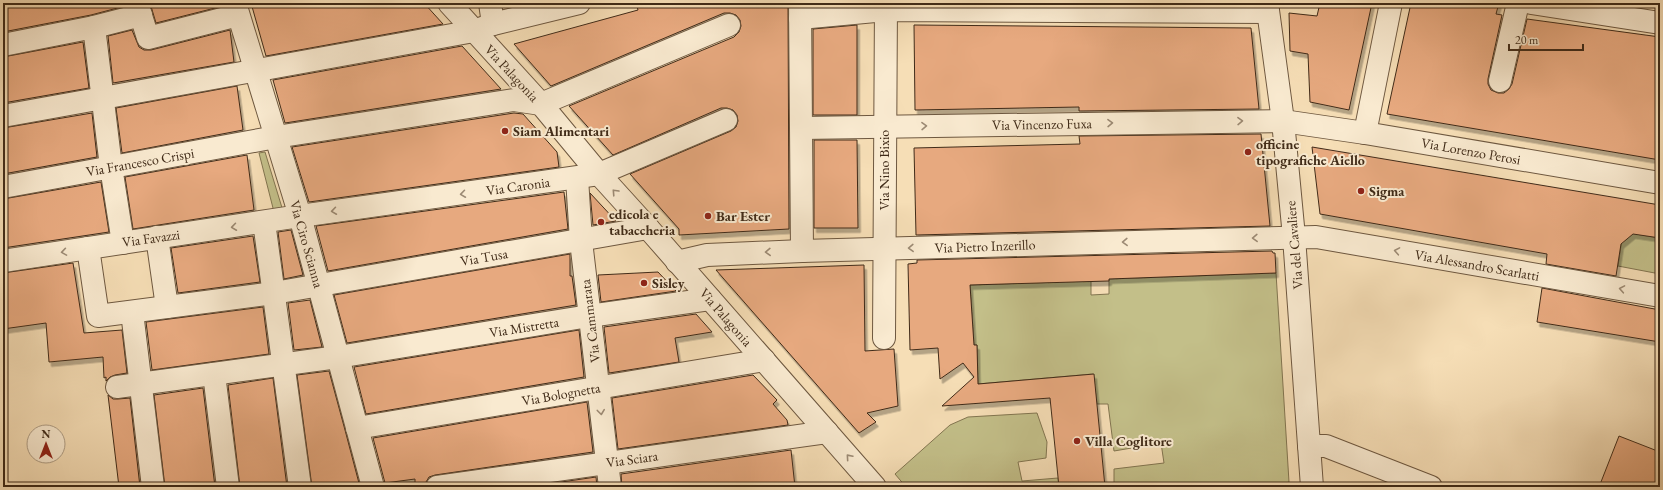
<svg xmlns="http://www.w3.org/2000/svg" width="1663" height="490" viewBox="0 0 1663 490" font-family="'EB Garamond',serif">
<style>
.green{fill:#c3bf89;stroke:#827550}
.building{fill:#e7a97f;stroke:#402b18;filter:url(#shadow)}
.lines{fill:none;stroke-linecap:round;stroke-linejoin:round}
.minor-casing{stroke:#6e5840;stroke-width:24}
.minor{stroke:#f9ead0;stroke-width:22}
.oneway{stroke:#9c8a74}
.poi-dot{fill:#8f2418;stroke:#f9ead0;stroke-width:1.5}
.labels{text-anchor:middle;stroke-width:4;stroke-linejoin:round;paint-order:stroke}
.street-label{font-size:14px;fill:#402b18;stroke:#f9ead0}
.poi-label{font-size:14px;font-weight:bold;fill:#402b18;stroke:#f9ead0;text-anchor:start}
</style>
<defs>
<filter id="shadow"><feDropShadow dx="2.5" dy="4.5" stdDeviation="0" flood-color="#0004"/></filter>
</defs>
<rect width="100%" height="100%" fill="#f6deb6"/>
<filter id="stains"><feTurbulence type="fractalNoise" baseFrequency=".005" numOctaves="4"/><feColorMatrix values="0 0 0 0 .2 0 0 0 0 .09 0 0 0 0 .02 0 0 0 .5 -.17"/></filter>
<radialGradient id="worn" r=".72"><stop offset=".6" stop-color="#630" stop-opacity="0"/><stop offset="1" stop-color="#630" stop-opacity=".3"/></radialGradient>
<!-- green -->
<g class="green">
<polygon points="265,152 283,211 274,212 259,153"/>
<polygon points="1623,232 1660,238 1660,274 1618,266"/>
<polygon points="1276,273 1289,482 1272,487 1114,487 1114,469 1164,463 1161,443 1114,451 1108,404 1097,404 1093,374 978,384 977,345 974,345 970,285 1091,281 1091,295 1109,294 1109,279"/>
<polygon points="1037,413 1047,442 1046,458 1018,462 1022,481 1058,478 1059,487 906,487 895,474 950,425 968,417"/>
</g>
<!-- building -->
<g class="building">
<polygon points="3,3 125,3 125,6 91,15 3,32"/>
<polygon points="150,3 223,3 223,6 156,23"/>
<polygon points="251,3 424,3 443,24 266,56"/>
<polygon points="636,3 788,3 789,229 679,235 679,229 630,174 731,131 736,127 738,121 737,115 733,110 727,108 721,108 613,155 569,106 734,37 739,32 741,26 740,20 736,15 730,13 724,13 551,86 514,44 638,10"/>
<polygon points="1320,3 1372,3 1349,110 1310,102 1308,54 1290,51 1289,13 1317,16"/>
<polygon points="1411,3 1499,3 1496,14 1502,15 1488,79 1488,84 1491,90 1498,93 1504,93 1509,89 1512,84 1527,19 1660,37 1660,160 1387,114"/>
<polygon points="857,25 857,115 813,115 813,29"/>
<polygon points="914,25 1251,28 1259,109 1079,111 1079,107 915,110"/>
<polygon points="132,30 139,47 144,50 151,50 230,30 234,62 113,83 108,36"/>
<polygon points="83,42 89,88 3,103 3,57"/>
<polygon points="462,46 501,89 285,123 273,80"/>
<polygon points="237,86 243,130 122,153 116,108"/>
<polygon points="92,113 97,157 3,174 3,128"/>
<polygon points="514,113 523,114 557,152 559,167 309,202 292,147"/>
<polygon points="1261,134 1270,226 916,235 914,148 1080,144 1079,136"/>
<polygon points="814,140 857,140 858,228 814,228"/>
<polygon points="1312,147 1660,205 1660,238 1633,234 1621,244 1616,276 1546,264 1547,254 1320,214"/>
<polygon points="247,155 254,210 133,229 125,177"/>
<polygon points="101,182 109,232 3,248 3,199"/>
<polygon points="564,192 568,229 328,271 316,226"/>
<polygon points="590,193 616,221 593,225"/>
<polygon points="291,230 303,275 284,279 278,232"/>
<polygon points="253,236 260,282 178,293 171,248"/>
<polygon points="1272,251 1273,253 1275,253 1276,273 1109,279 1109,281 970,285 974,345 977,345 978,384 1094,374 1105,487 1059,487 1050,398 942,406 974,377 963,363 940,379 938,348 910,350 908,264 917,263 917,260"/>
<polygon points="570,254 570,276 572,276 576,305 347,343 334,295"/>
<polygon points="73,263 84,333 122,330 127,373 115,375 110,377 106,381 106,377 104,378 103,357 49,362 46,323 3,329 3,273"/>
<polygon points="864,265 865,351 894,349 898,406 867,413 876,422 859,433 716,270"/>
<polygon points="658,272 676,291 601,302 598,275"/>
<polygon points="1542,288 1660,310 1660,342 1537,322"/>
<polygon points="310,300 322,347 294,350 288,303"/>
<polygon points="263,307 269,354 152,370 146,322"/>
<polygon points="696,314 712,332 675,338 679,362 609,373 604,327"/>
<polygon points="579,330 584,377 366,414 354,367"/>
<polygon points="329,371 345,430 360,487 312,487 297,375"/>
<polygon points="753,375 777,400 773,404 787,420 788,425 618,449 612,398"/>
<polygon points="273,378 287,487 240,487 228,385"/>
<polygon points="203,388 215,487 165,487 154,395"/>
<polygon points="108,395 113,399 118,399 130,398 140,487 119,487"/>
<polygon points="587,402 593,452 435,475 429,477 426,482 425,487 415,487 415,479 385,483 373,438"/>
<polygon points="1619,436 1660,452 1660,487 1599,487"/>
<polygon points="791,450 795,487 622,487 621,474"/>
<polygon points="596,477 597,487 527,487"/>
</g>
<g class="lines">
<!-- minor casing -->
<g class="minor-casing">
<g id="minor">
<polyline points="137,3 148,38 238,15"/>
<polyline points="235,3 300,216 373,487"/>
<polyline points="449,3 541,104 599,174 648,228 875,487"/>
<polyline points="490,3 493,24"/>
<polyline points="1267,3 1283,121 1294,237 1312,487"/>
<polyline points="1531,3 1660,23"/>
<polyline points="800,4 802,251"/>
<polyline points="800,18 886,10 1268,12"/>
<polyline points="94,27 111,167 123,243"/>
<polyline points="3,45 94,27 141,15"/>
<polyline points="1500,81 1518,3"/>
<polyline points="3,116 474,31 493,24 579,3"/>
<polyline points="802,128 1283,121 1365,133 1660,183"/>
<polyline points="1365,133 1391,3"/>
<polyline points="577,178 581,241 610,487"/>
<polyline points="3,187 276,137 514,100 541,104 729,25"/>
<polyline points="264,222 300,487"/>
<polyline points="157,237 167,307"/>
<polyline points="88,248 98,316 274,293 648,228"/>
<polyline points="3,261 300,216 599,174 726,120"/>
<polyline points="677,262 707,255 802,251 1316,237 1660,296"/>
<polyline points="132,312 153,487"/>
<polyline points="884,338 886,3"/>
<polyline points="214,374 228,487"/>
<polyline points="117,387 338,357 589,316 710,299"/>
<polyline points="357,428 764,360"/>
<polyline points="1309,446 1326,446 1431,487"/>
<polyline points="437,487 827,432"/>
</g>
</g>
<!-- minor -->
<use href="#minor" class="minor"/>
</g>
<!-- one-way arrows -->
<defs><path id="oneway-chevron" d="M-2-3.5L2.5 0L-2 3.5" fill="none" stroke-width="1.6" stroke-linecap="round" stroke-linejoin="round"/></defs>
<g class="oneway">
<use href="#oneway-chevron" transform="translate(1240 121) rotate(-1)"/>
<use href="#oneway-chevron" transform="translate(1110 123) rotate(-1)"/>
<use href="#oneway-chevron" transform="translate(924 126) rotate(-1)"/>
<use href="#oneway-chevron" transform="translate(615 192) rotate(-133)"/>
<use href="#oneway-chevron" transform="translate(463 194) rotate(172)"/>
<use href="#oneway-chevron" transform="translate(334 211) rotate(172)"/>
<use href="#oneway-chevron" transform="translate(234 227) rotate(172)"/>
<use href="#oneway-chevron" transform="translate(1255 238) rotate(178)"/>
<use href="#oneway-chevron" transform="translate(1125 242) rotate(178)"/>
<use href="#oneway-chevron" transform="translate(911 248) rotate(178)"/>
<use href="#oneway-chevron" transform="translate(1397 251) rotate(-170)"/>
<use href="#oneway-chevron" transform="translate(64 252) rotate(171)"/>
<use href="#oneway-chevron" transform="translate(768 252) rotate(178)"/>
<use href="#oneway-chevron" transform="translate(1622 289) rotate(-170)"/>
<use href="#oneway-chevron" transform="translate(601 412) rotate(83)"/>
<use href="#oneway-chevron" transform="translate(849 457) rotate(-131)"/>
</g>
<!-- markers -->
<g class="poi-dot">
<circle cx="505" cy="131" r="4"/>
<circle cx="1248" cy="152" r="4"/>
<circle cx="1361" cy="191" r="4"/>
<circle cx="708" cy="216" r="4"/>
<circle cx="601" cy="222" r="4"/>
<circle cx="644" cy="283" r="4"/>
<circle cx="1077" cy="441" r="4"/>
</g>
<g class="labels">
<!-- street labels -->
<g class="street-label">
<text transform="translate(512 73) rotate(47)" y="5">Via Palagonia</text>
<text transform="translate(1042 124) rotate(-1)" y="5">Via Vincenzo Fuxa</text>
<text transform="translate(1471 151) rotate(10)" y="5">Via Lorenzo Perosi</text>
<text transform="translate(140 162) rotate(-10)" y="5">Via Francesco Crispi</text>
<text transform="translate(884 170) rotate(-90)" y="5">Via Nino Bixio</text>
<text transform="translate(518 186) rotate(-8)" y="5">Via Caronia</text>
<text transform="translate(151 238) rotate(-8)" y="5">Via Favazzi</text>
<text transform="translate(307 244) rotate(74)" y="5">Via Ciro Scianna</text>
<text transform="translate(1294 245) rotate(-95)" y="5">Via del Cavaliere</text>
<text transform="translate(985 246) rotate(-2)" y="5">Via Pietro Inzerillo</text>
<text transform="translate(484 257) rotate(-10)" y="5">Via Tusa</text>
<text transform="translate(1477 265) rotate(10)" y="5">Via Alessandro Scarlatti</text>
<text transform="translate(726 317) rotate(49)" y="5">Via Palagonia</text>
<text transform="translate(590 321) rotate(-97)" y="5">Via Cammarata</text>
<text transform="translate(524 327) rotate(-9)" y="5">Via Mistretta</text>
<text transform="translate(561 394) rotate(-10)" y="5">Via Bolognetta</text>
<text transform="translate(632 459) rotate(-8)" y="5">Via Sciara</text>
</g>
<!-- poi labels -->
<g class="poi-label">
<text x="513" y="136">Siam Alimentari</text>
<text x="1256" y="149">officine<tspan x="1256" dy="16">tipografiche Aiello</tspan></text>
<text x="1369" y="196">Sigma</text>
<text x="609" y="219">edicola e<tspan x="609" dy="16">tabaccheria</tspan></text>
<text x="716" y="221">Bar Ester</text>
<text x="652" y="288">Sisley</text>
<text x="1085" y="446">Villa Coglitore</text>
</g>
</g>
<!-- margin -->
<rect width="1663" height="490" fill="none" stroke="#f6deb6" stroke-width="16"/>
<rect x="4" y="4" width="1655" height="482" fill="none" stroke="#402b18" stroke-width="2"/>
<rect x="8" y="8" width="1647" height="474" fill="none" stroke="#402b18"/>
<!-- north arrow -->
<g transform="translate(46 444)"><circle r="19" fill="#f9ead0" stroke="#af9e86"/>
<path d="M0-3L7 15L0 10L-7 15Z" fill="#8f2418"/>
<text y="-6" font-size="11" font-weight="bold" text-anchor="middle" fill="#402b18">N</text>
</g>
<!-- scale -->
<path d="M1509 44v6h74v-6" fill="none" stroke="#402b18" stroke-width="2"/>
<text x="1515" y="44" font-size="12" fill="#402b18" stroke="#f9ead0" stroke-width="3" paint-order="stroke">20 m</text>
<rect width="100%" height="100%" filter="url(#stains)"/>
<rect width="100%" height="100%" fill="url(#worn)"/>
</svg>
